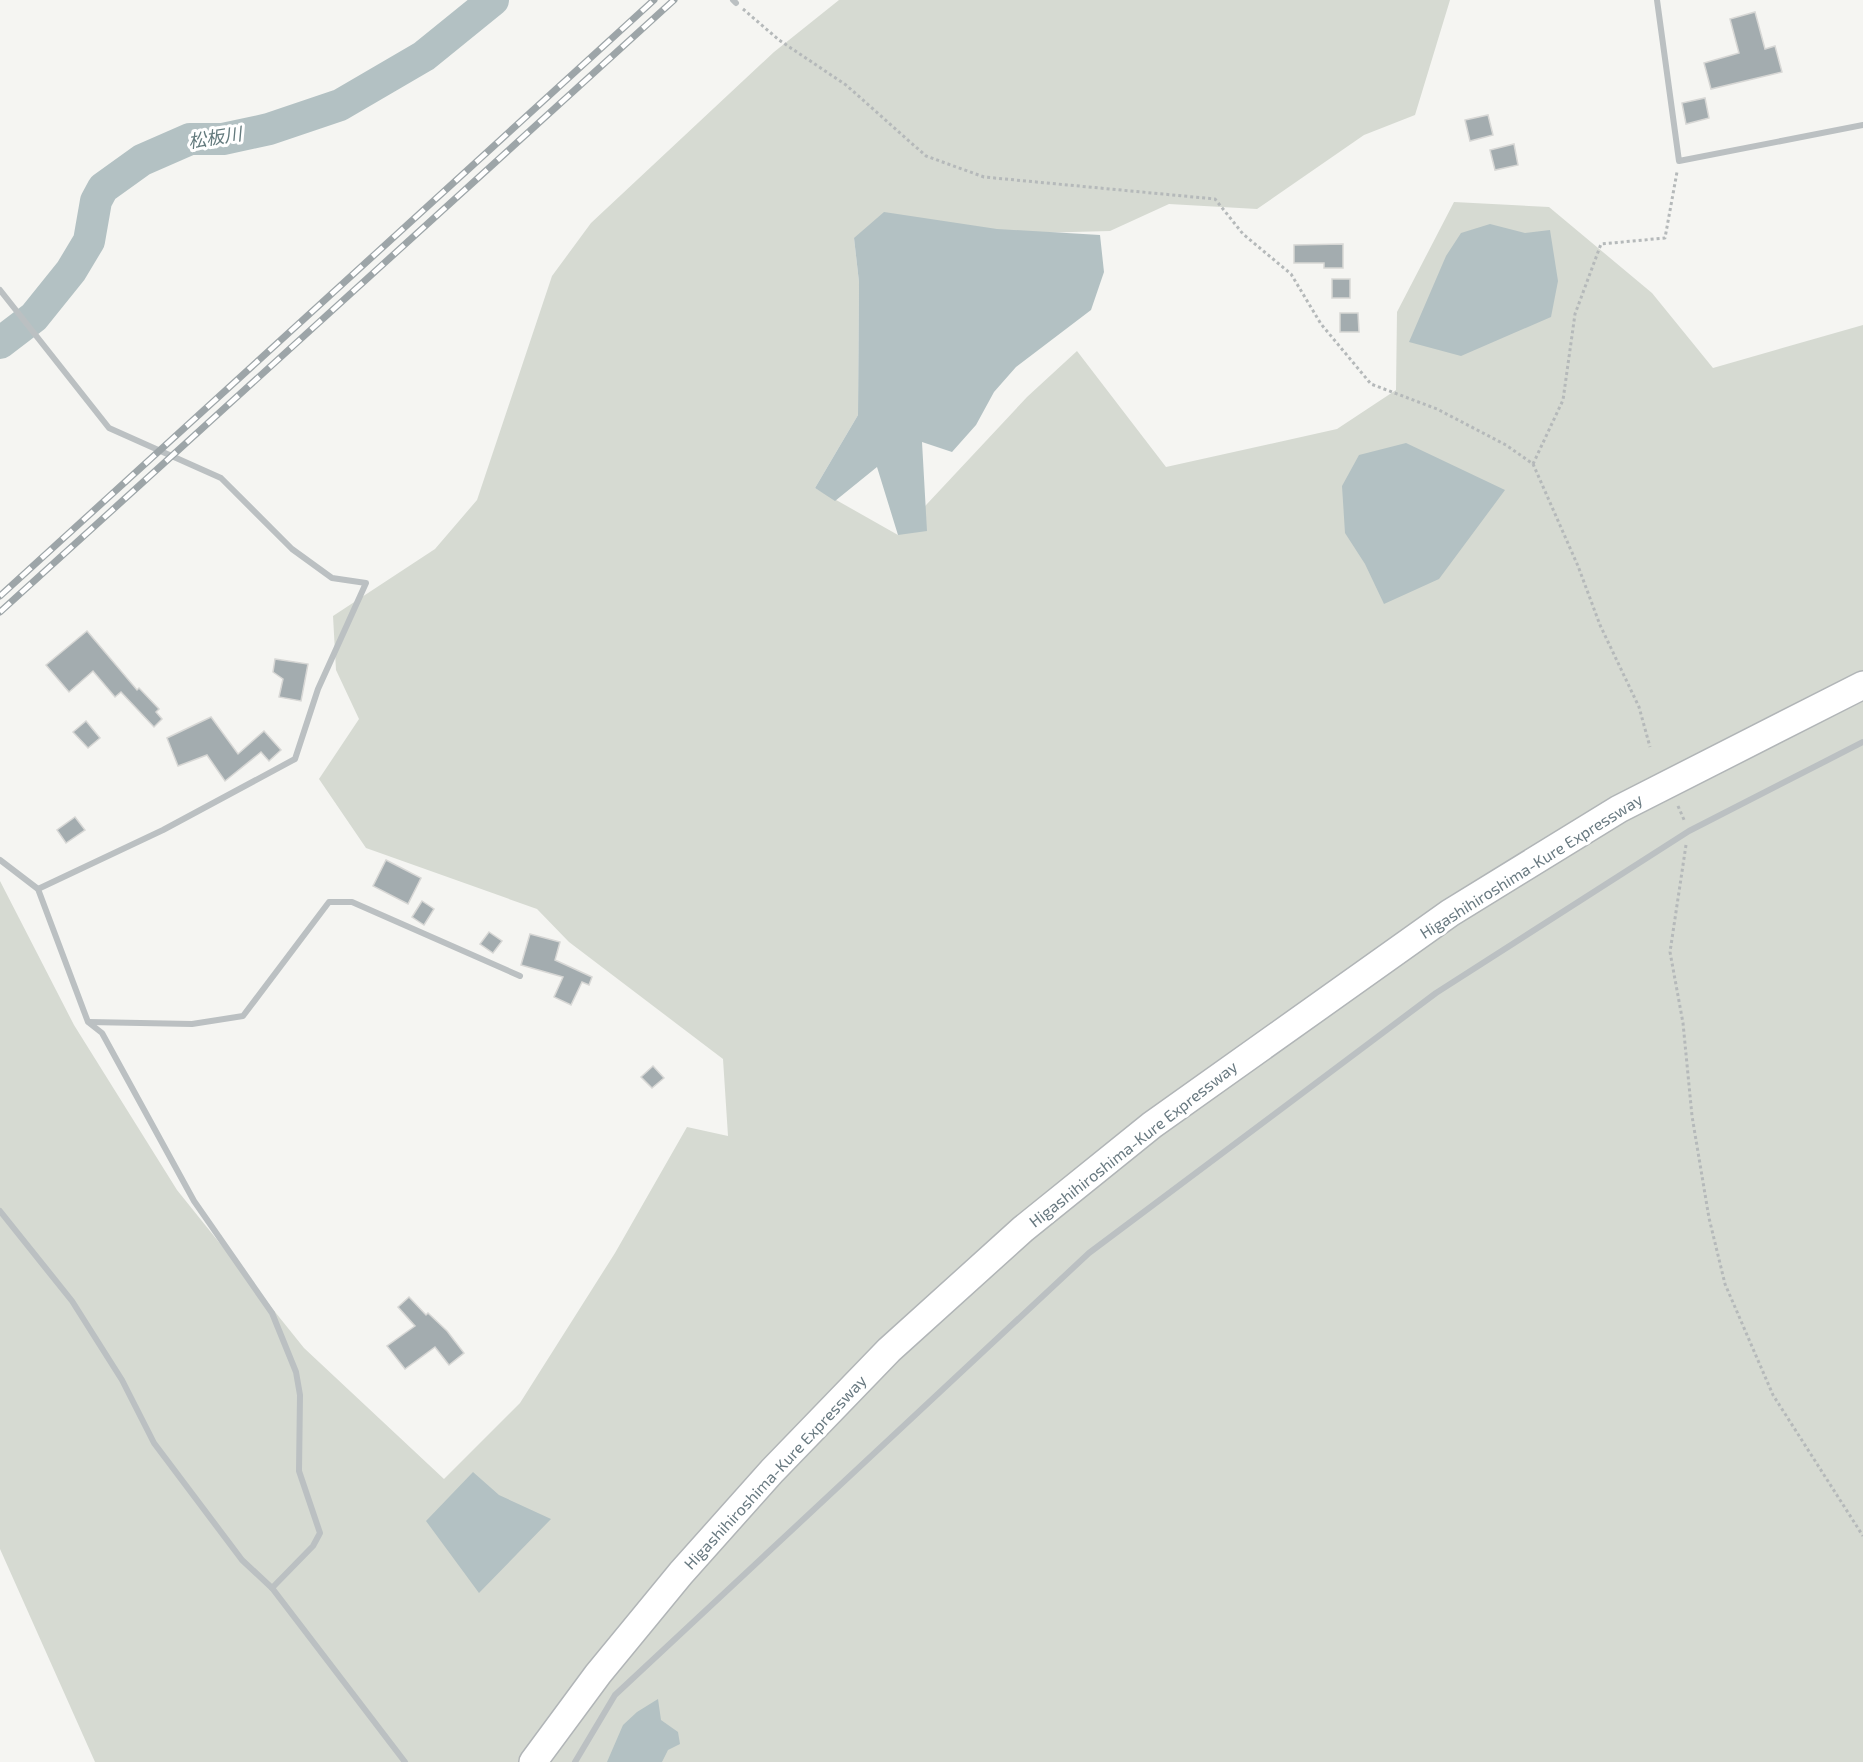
<svg xmlns="http://www.w3.org/2000/svg" width="1863" height="1762" viewBox="0 0 1863 1762" font-family="'Exo 2','Noto Sans JP',sans-serif">
<style>
.green{fill:#d6dad2}
.water{fill:#b3c1c3}
.lines{fill:none;stroke-linecap:round;stroke-linejoin:round}
.river{stroke:#b3c1c3;stroke-width:32}
.building{fill:#a3acaf;stroke:#d7d7d5;stroke-width:1.5}
.motorway-casing{stroke:#b1b5b7;stroke-width:30}
.path{stroke:#b5b9ba;stroke-width:3;stroke-dasharray:3 3;stroke-linecap:butt}
.minor{stroke:#bbc0c2;stroke-width:6}
.motorway{stroke:#fff;stroke-width:27}
.rail-casing{stroke:#9da5a8;stroke-width:7}
.rail{stroke:#fff;stroke-width:4.5;stroke-dasharray:14;stroke-linecap:butt}
.labels{text-anchor:middle;stroke-width:6;stroke-linejoin:round;paint-order:stroke}
.street-label{font-size:16px;fill:#687980;stroke:#fff}
.water-label{font-size:18px;font-style:italic;fill:#637a7d;stroke:#fff}
</style>
<rect width="100%" height="100%" fill="#f5f5f2"/>
<!-- green -->
<polygon class="green" points="839,0 1450,0 1415,115 1364,135 1257,209 1169,204 1110,231 854,238 859,282 858,415 815,488 898,535 1027,397 1077,351 1166,467 1337,429 1396,390 1397,312 1454,202 1549,207 1652,293 1713,368 1863,325 1863,1762 95,1762 0,1549 0,881 74,1025 177,1190 304,1348 444,1479 520,1403 615,1253 687,1127 728,1136 723,1059 569,942 537,909 366,848 319,779 359,719 336,670 333,616 435,549 477,500 552,276 591,223 774,52"/>
<!-- water -->
<g class="water">
<polygon points="884,212 997,229 1100,235 1104,272 1091,310 1016,367 994,392 976,425 952,452 922,442 927,531 898,535 877,467 835,501 815,488 858,415 859,282 854,238"/>
<polygon points="1490,224 1525,233 1550,230 1558,281 1551,317 1461,356 1409,342 1446,256 1461,233"/>
<polygon points="1406,443 1505,490 1439,579 1384,604 1365,564 1345,533 1342,486 1359,455"/>
<polygon points="473,1472 499,1495 551,1519 479,1593 426,1521"/>
<polygon points="658,1699 661,1720 678,1732 680,1744 668,1750 662,1762 607,1762 623,1725 637,1712"/>
</g>
<g class="lines">
<!-- river -->
<polyline class="river" points="0,343 34,317 71,271 89,241 96,201 103,188 142,160 190,139 223,139 269,129 340,105 424,56 493,0"/>
</g>
<!-- building -->
<g class="building">
<polygon points="1755,12 1765,49 1775,46 1782,72 1711,89 1704,63 1739,53 1730,19"/>
<polygon points="1705,98 1709,118 1686,124 1682,103"/>
<polygon points="1488,115 1493,135 1470,141 1465,120"/>
<polygon points="1514,144 1518,165 1495,170 1490,150"/>
<polygon points="1343,244 1343,268 1324,268 1324,263 1294,263 1294,245"/>
<rect x="1332" y="279" width="18" height="19"/>
<polygon points="1340,313 1358,313 1359,332 1340,332"/>
<polygon points="87,631 137,690 139,688 159,709 156,712 162,719 154,727 121,692 115,697 93,671 69,692 46,665"/>
<polygon points="275,659 308,664 301,701 279,697 283,679 273,672"/>
<polygon points="211,717 238,754 264,731 281,750 269,761 261,752 225,781 207,755 178,766 167,738"/>
<polygon points="86,721 100,738 88,748 73,732"/>
<polygon points="75,817 85,830 66,843 57,830"/>
<polygon points="386,860 421,878 408,904 373,886"/>
<polygon points="422,901 434,909 424,925 412,917"/>
<polygon points="489,932 502,941 493,953 480,944"/>
<polygon points="530,934 560,942 555,960 592,977 589,985 582,982 571,1005 554,997 563,977 521,965"/>
<polygon points="653,1066 664,1078 652,1088 641,1077"/>
<polygon points="409,1297 426,1315 428,1313 447,1331 464,1353 449,1365 435,1347 405,1369 387,1346 415,1326 398,1307"/>
</g>
<g class="lines">
<!-- motorway casing -->
<g class="motorway-casing">
<polyline id="motorway" points="533,1762 598,1674 681,1573 772,1471 889,1350 1023,1229 1152,1125 1450,913 1619,809 1863,685"/>
</g>
<!-- path -->
<g class="path">
<polyline points="743,9 779,40 846,85 926,156 984,177 1215,199 1243,234 1291,274 1321,324 1371,384 1437,409 1506,445 1533,464 1578,566 1600,625 1639,707 1650,747"/>
<polyline points="1533,464 1563,400 1575,314 1601,244 1665,238 1677,172"/>
<polyline points="1678,806 1685,822"/>
<polyline points="1686,845 1670,952 1683,1023 1692,1116 1709,1218 1725,1284 1773,1395 1863,1536"/>
</g>
<!-- minor -->
<g class="minor">
<polyline points="733,0 736,3"/>
<polyline points="1657,0 1679,161 1863,125"/>
<polyline points="0,290 109,428 221,478 292,549 332,578 366,583 318,689 295,759 163,830 38,889"/>
<polyline points="0,860 38,889 88,1022 102,1033 194,1201 272,1313 296,1372 300,1395 299,1471 320,1533 313,1546 272,1588"/>
<polyline points="89,1022 192,1024 243,1016 329,902 352,902 520,976"/>
<polyline points="0,1211 72,1301 122,1380 154,1443 242,1560 272,1588 405,1762"/>
<polyline points="575,1762 615,1695 1089,1253 1436,993 1689,831 1863,742"/>
</g>
<!-- motorway -->
<use href="#motorway" class="motorway"/>
<!-- rail casing -->
<g class="rail-casing">
<g id="rail">
<polyline points="0,596 654,0"/>
<polyline points="0,612 674,0"/>
</g>
</g>
<!-- rail -->
<use href="#rail" class="rail"/>
</g>
<g class="labels">
<!-- street labels -->
<g class="street-label">
<text transform="translate(1531 866) rotate(-32)" y="6">Higashihiroshima-Kure Expressway</text>
<text transform="translate(1133 1144) rotate(-38)" y="6">Higashihiroshima-Kure Expressway</text>
<text transform="translate(775 1472) rotate(-47)" y="6">Higashihiroshima-Kure Expressway</text>
</g>
<!-- water labels -->
<g class="water-label">
<text transform="translate(215 138) rotate(-9)" y="6">松板川</text>
</g>
</g>
</svg>
